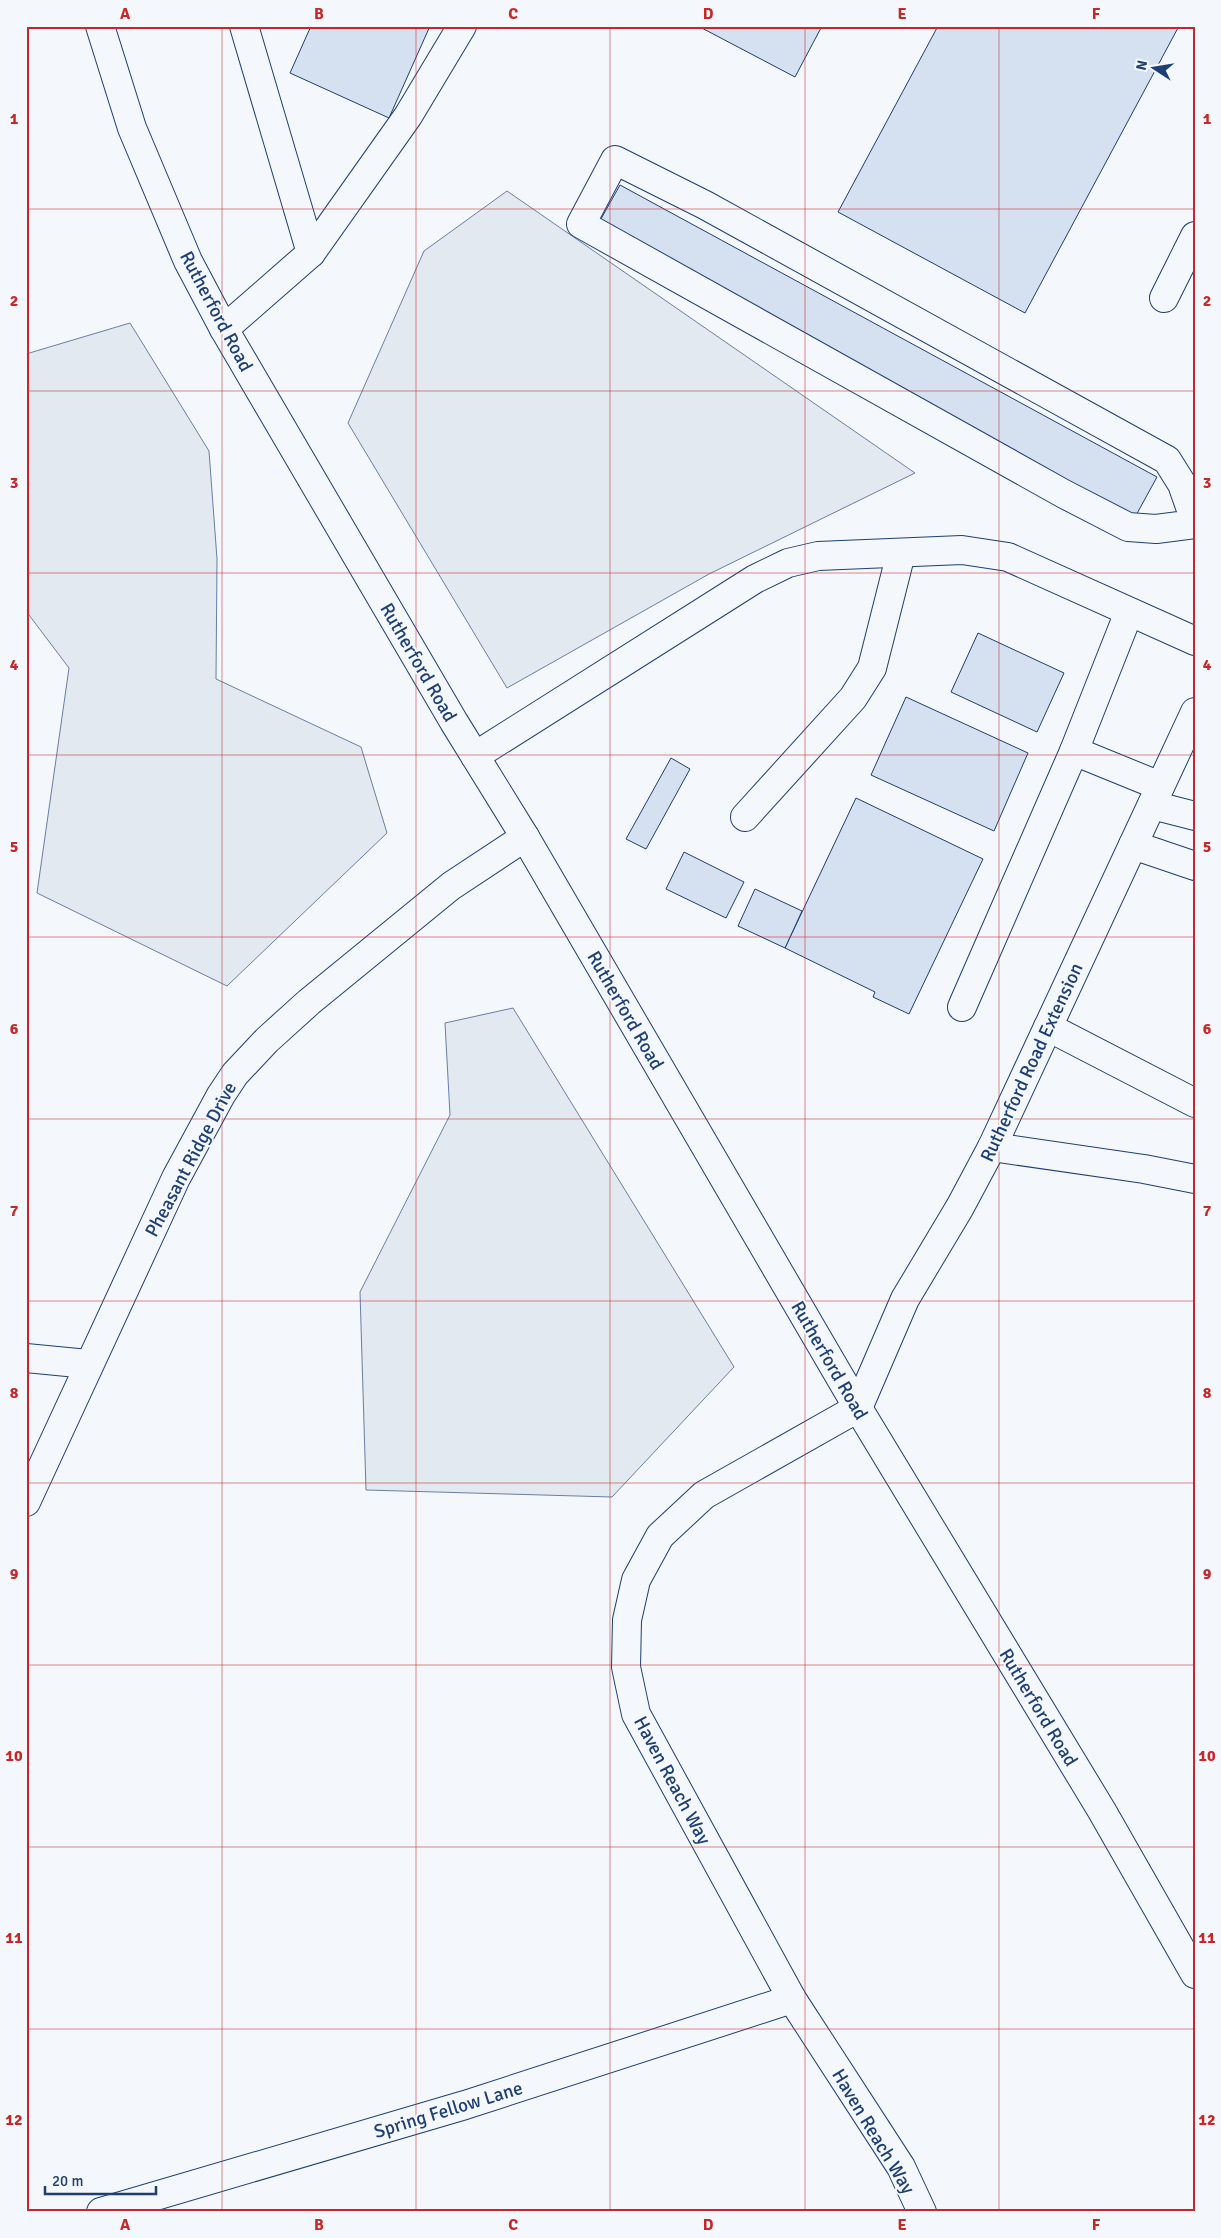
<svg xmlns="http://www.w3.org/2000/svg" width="1221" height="2238" viewBox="0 0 1221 2238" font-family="Signika,sans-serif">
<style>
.green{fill:#e3e9f0;stroke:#687fa3}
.building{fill:#d5e0f0;stroke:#1d3f73}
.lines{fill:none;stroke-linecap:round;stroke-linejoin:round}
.minor-casing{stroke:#1d3f73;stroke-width:30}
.minor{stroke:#f4f7fb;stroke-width:28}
.grid{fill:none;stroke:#c62828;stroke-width:1;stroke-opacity:0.55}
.labels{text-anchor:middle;stroke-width:4;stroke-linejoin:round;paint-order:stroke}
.street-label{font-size:19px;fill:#1d3f73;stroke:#f4f7fb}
.neatline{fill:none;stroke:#c62828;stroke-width:2}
.grid-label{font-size:16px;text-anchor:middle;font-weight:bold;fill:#c62828}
</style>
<rect width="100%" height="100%" fill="#f4f7fb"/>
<!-- green -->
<g class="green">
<polygon points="507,191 915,473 709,574 507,688 348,423 424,251"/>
<polygon points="130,323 209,451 217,559 216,679 361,747 387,833 227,986 37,893 69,668 26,611 26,354"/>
<polygon points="513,1008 734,1367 612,1497 366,1490 360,1292 450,1115 445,1023"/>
</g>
<!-- building -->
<g class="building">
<polygon points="311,26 430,26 389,118 290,73"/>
<polygon points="698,26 822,26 795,77"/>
<polygon points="938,26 1179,26 1025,313 838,212"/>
<polygon points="620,185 1157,477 1134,519 597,226"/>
<polygon points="978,633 1064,673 1037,732 951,692"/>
<polygon points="906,697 1028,753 994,831 871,775"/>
<polygon points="671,758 690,769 646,849 626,839"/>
<polygon points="856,798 983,859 909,1014 873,997 875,992 785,948"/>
<polygon points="684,852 744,882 726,918 666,889"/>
<polygon points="755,889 802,911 785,948 738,926"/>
</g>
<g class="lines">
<!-- minor casing -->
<g class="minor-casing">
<g id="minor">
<polyline points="100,26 132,128 188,261 224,329 454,722 525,837 858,1408 1102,1811 1195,1974"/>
<polyline points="244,26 311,253"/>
<polyline points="1164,298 1195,236"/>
<polyline points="224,329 311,253 408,116 462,26"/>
<polyline points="1195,521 1182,484 1167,460 705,205 615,160 581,224 1064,494 1128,527 1156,529 1195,524"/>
<polyline points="1074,751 1129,612"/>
<polyline points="475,756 755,579 788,563 818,556 962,550 1008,557 1195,641"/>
<polyline points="1152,805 1195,816"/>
<polyline points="745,817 853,698 872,668 901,553"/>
<polyline points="1133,845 1195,866"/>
<polyline points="962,1007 1074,751 1160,786"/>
<polyline points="1048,1027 1195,1103"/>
<polyline points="992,1147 1144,1169 1195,1179"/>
<polyline points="26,1358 88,1364"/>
<polyline points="26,1502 176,1178 221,1095 235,1074 267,1040 309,1002 451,886 525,837"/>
<polyline points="101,2212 465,2105 792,1999"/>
<polyline points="922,2212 901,2167 792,1999 636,1714 626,1667 627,1620 636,1580 660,1536 704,1495 858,1408 905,1299 960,1207 992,1147 1195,712"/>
</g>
</g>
<!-- minor -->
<use href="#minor" class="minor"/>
</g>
<!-- grid -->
<path class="grid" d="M222,26V2212M416,26V2212M610,26V2212M805,26V2212M999,26V2212M26,209H1195M26,391H1195M26,573H1195M26,755H1195M26,937H1195M26,1119H1195M26,1301H1195M26,1483H1195M26,1665H1195M26,1847H1195M26,2029H1195"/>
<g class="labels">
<!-- street labels -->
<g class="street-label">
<text transform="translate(217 311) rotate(62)" y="7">Rutherford Road</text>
<text transform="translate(419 662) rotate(60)" y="7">Rutherford Road</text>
<text transform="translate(626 1010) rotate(60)" y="7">Rutherford Road</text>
<text transform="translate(1031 1062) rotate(-65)" y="7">Rutherford Road Extension</text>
<text transform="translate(190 1159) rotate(-62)" y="7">Pheasant Ridge Drive</text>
<text transform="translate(830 1360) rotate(60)" y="7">Rutherford Road</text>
<text transform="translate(1039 1707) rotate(59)" y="7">Rutherford Road</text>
<text transform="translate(673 1780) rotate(62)" y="7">Haven Reach Way</text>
<text transform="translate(448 2109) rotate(-17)" y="7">Spring Fellow Lane</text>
<text transform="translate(874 2131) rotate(59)" y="7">Haven Reach Way</text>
</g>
</g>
<!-- border -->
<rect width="1221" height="2238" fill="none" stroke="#f4f7fb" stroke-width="55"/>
<!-- north arrow -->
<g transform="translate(1154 68) rotate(282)" stroke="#f4f7fb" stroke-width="4" paint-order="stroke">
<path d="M0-4L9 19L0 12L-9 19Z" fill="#1d3f73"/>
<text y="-8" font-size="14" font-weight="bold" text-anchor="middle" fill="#1d3f73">N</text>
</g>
<!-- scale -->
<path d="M45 2186v8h111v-8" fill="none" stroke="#1d3f73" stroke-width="2.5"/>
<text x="52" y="2186" font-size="15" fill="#1d3f73" stroke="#f4f7fb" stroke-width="4" paint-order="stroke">20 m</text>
<rect x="28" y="28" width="1166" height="2182" class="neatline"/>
<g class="grid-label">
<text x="125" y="19">A</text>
<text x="319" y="19">B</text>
<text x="513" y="19">C</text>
<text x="708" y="19">D</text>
<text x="902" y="19">E</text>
<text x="1096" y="19">F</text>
<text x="14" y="124">1</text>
<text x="1207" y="124">1</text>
<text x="14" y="306">2</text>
<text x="1207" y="306">2</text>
<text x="14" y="488">3</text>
<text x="1207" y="488">3</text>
<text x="14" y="670">4</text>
<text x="1207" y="670">4</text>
<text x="14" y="852">5</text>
<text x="1207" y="852">5</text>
<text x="14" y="1034">6</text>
<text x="1207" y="1034">6</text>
<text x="14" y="1216">7</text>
<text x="1207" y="1216">7</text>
<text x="14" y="1398">8</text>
<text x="1207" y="1398">8</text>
<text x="14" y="1579">9</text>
<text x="1207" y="1579">9</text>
<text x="14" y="1761">10</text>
<text x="1207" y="1761">10</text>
<text x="14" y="1943">11</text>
<text x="1207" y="1943">11</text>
<text x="14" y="2125">12</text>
<text x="1207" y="2125">12</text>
<text x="125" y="2230">A</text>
<text x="319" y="2230">B</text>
<text x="513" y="2230">C</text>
<text x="708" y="2230">D</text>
<text x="902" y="2230">E</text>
<text x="1096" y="2230">F</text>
</g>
</svg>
